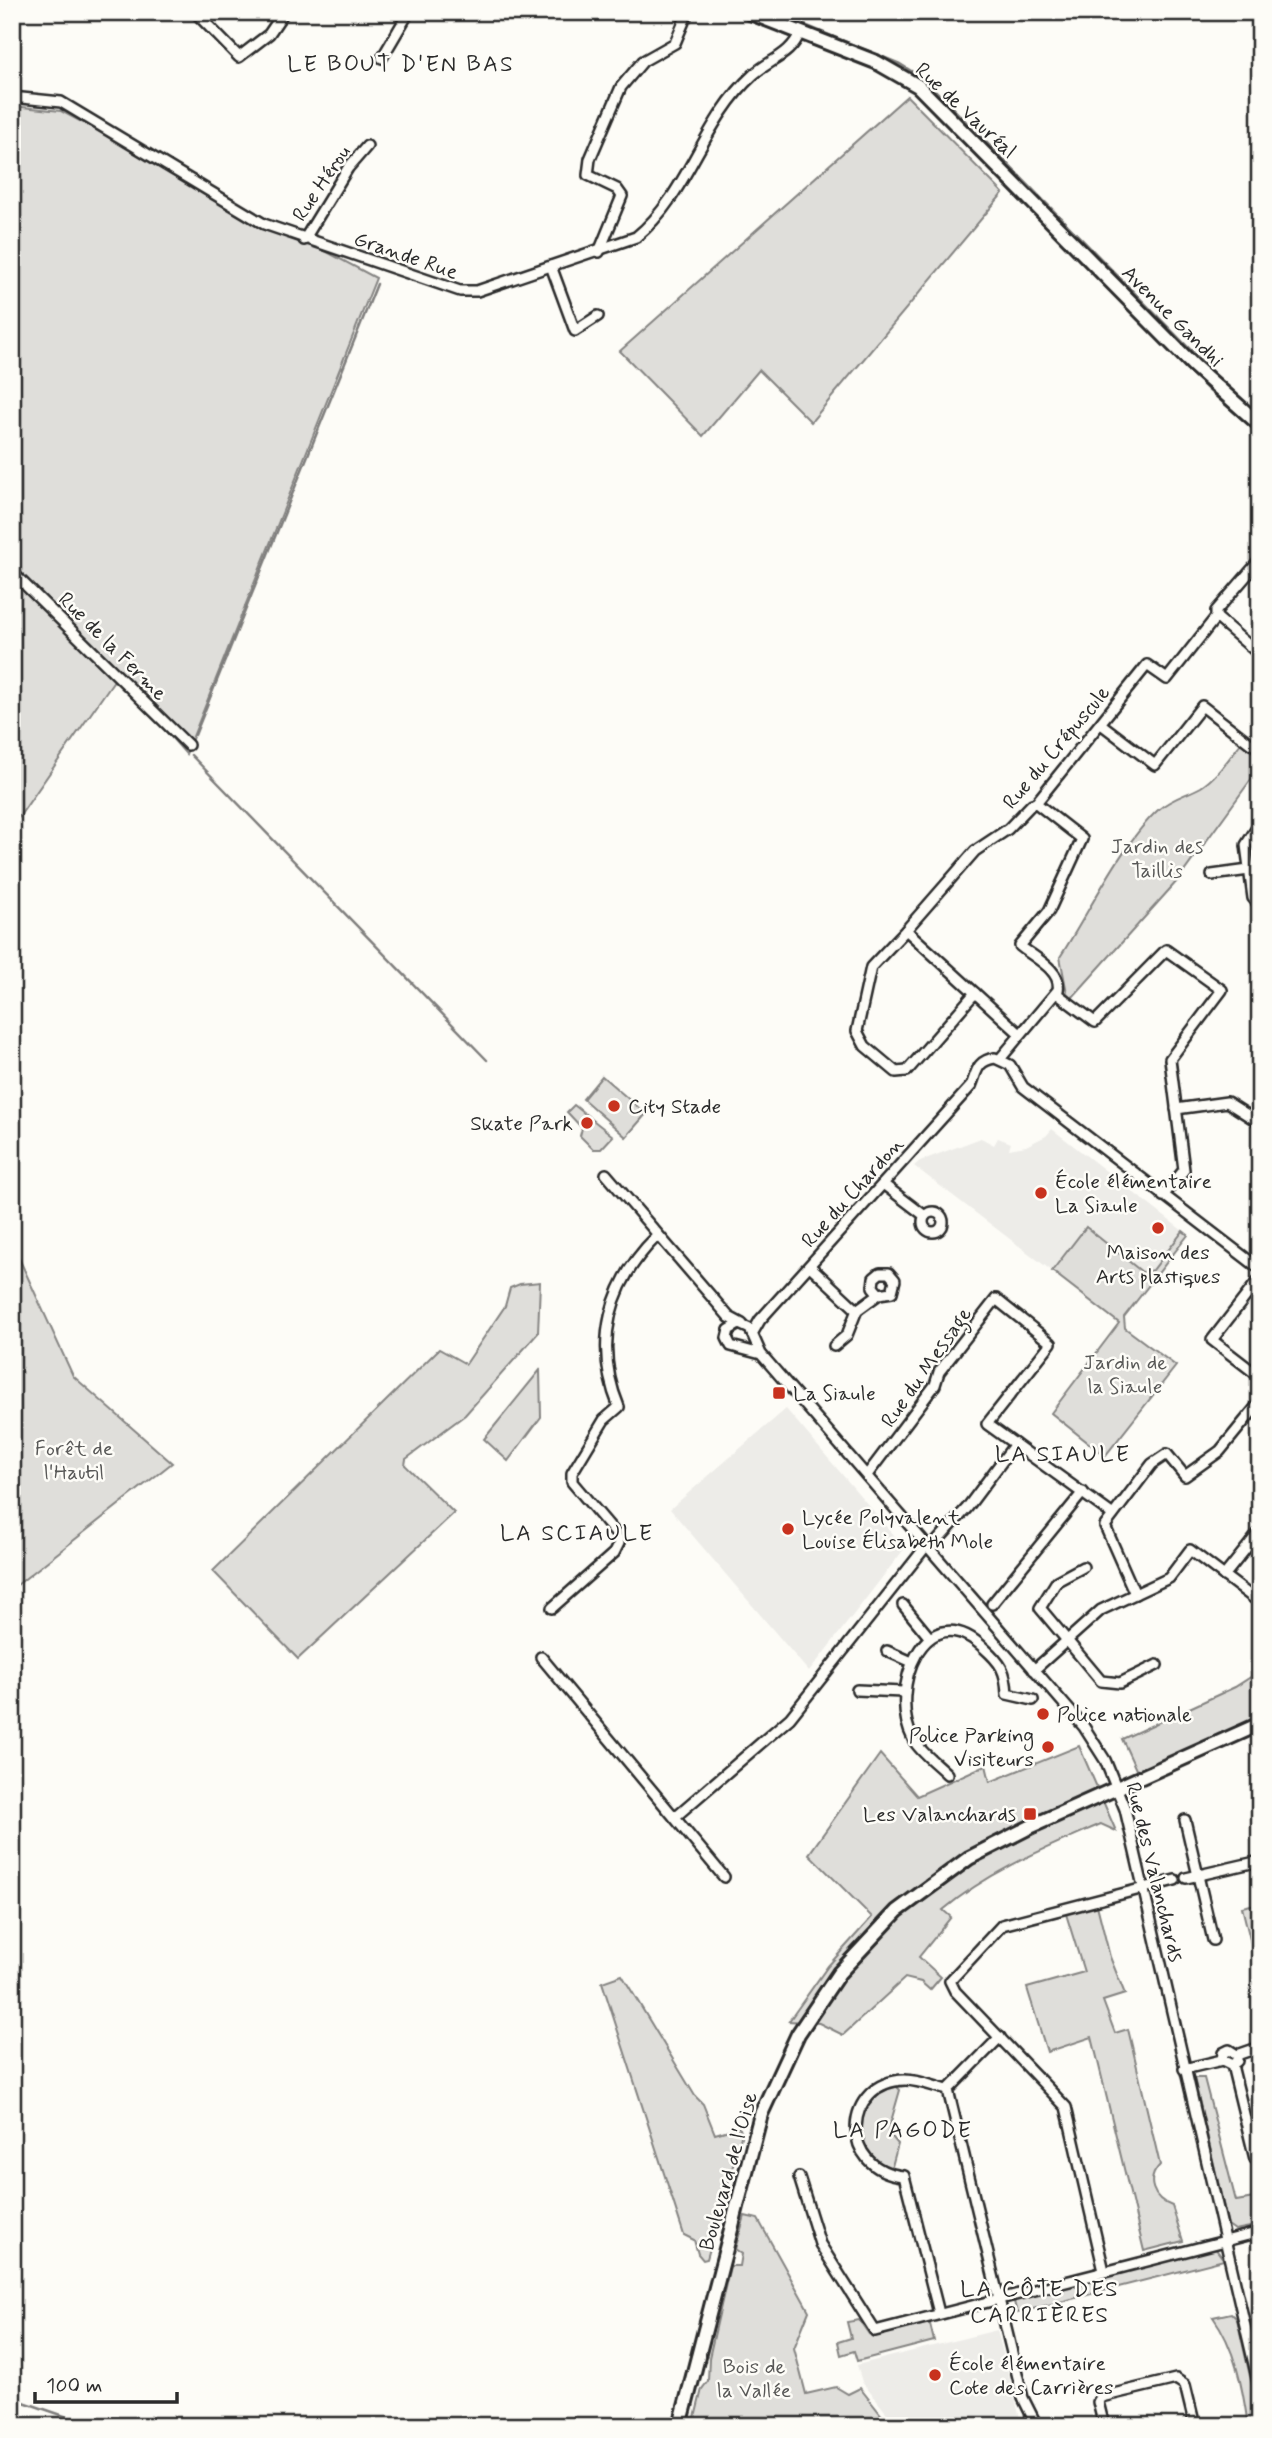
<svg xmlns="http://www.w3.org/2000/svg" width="1272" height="2438" viewBox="0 0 1272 2438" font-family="Mynerve,sans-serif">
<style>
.built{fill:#edece8}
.green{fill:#dfdeda;stroke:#858482;stroke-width:2}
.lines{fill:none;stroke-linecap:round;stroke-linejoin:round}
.stream{stroke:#7e7d7b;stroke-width:2.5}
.street-casing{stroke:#2b2b2b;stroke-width:14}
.secondary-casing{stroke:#2b2b2b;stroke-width:18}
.street{stroke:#fdfcf7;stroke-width:9}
.secondary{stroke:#fdfcf7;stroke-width:12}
.poi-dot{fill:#c8321e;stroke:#fdfcf7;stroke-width:2.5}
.labels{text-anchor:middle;stroke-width:5;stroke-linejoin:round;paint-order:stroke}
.street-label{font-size:21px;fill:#2b2b2b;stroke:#fdfcf7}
.park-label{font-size:21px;fill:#585857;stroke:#fdfcf7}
.poi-label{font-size:21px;fill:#2b2b2b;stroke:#fdfcf7;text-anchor:start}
.neighbourhood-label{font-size:23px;letter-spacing:2px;fill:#2b2b2b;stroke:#fdfcf7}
</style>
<rect width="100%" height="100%" fill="#fdfcf7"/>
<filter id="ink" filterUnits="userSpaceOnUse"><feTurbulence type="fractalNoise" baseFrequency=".0143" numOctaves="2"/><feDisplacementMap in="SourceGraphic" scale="14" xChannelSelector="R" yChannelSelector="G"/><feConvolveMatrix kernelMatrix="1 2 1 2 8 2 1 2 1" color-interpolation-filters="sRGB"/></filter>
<g filter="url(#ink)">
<!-- built -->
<g class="built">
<polygon points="1052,1129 1183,1231 1152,1270 1142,1272 1086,1228 1052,1271 914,1166 920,1161 981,1138 994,1145 998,1138 1011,1143 1009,1149 1026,1146 1046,1136"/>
<polygon points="786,1409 905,1548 809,1672 670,1509"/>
<polygon points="997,2330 1020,2418 1026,2426 897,2426 862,2382 857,2365"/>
</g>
<!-- green -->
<g class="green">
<polygon points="907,96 1003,193 811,422 759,370 703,436 620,351"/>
<polygon points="12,106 61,111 376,278 186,754 117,676 12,827"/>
<path d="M1241,743L1260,758V767L1178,880L1072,998L1067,993L1060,957C1088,914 1122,843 1158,810C1171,798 1187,795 1201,787C1217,777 1229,758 1241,743Z"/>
<polygon points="602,1076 646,1114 626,1137 583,1099"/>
<polygon points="574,1105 613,1136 601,1149 593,1149 580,1136 582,1128 567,1112"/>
<polygon points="1086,1227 1142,1272 1153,1270 1183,1231 1188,1235 1124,1317 1125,1328 1176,1366 1105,1456 1051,1413 1119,1323 1052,1271"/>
<polygon points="12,1243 73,1376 172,1463 12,1589"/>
<polygon points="540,1282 538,1333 465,1415 406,1459 405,1465 454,1513 298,1659 213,1571 439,1349 466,1364 505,1306 510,1288 520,1284"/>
<polygon points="540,1370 541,1417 508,1461 484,1439"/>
<polygon points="1260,1671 1260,1717 1138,1774 1122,1739 1235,1687"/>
<path d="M1079,1746L1116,1831L1101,1824C1046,1848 989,1871 943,1910L951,1917L919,1957L941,1977L930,1990L921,1982L905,1978L843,2035L819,2023L789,2021L828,1966L872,1917L809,1854L880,1754L917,1796L986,1765L990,1782Z"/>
<polygon points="1260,1903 1260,1980 1242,1907"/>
<path d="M1097,1905L1110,1957L1125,1994L1103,2001L1115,2033L1128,2029L1160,2165C1145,2180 1153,2199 1172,2206L1183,2241L1144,2251L1092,2037L1047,2052L1027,1988L1084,1972L1066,1914Z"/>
<polygon points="622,1975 695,2096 703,2104 715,2134 739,2127 742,2133 707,2259 703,2260 698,2254 694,2240 684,2235 602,1982"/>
<polygon points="1194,2078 1204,2078 1236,2201 1260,2197 1260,2225 1235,2230 1228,2225"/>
<polygon points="895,2085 900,2090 888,2132 898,2144 891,2170 869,2158 858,2132 862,2111 872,2097"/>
<polygon points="745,2216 758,2219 809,2311 794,2348 806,2394 836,2387 848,2394 860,2388 890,2426 693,2426 702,2389 708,2381 709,2358 730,2266 740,2266 742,2254 735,2249"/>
<polygon points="1215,2248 1224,2260 1017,2313 1013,2298"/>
<path d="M1231,2313L1237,2319L1259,2416L1250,2426H1248C1243,2389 1235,2347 1213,2317Z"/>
<polygon points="859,2320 869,2334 929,2320 934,2341 857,2361 854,2351 841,2355 838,2342 851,2338 847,2322"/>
</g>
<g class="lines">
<!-- stream -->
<g class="stream">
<polyline points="773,12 900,64 924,79 1230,390"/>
<polyline points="1059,238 1207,389 1260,434"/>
<polyline points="1245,404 1260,415"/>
<polyline points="195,735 377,284"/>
<polyline points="191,755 487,1060"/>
<polyline points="12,2398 79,2421 128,2426"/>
</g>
<!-- street casing -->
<g class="street-casing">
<g id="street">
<polyline points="195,12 239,57 269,34 284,12"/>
<polyline points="382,58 409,12"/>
<path d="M12,97L61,102L264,224L460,291H477L636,237C689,194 702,121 753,75C769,60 792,55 800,32"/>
<polyline points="304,240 348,168 367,146"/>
<polyline points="599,252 622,196 617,189 588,175 590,159 621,87 643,61 675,43 688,12"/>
<polyline points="551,266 575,331 598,316"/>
<polyline points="12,572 188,745"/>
<polyline points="1216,617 1260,655"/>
<polyline points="1101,724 1155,765 1202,706 1251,744 1260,747"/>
<polyline points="1260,823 1246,845 1253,898 1260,906"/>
<polyline points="1212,875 1249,870"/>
<polyline points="906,930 871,967 857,1031 865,1046 896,1072 907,1071 975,993"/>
<polyline points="1056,993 1095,1022 1166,950 1222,990 1170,1059 1184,1170 1163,1196"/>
<polyline points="1020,1034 906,930 975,851 1008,829 1032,804 1036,803 1147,665 1167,679 1216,617 1216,611 1260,560"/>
<path d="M1000,1059L1058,990C1062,970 1033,957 1020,946L1049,911L1082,839L1036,803"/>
<polyline points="1176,1109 1227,1102 1260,1123"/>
<polyline points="606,1174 729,1317 742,1324"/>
<polyline points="883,1184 925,1216"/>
<circle cx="933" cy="1222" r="10"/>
<polyline points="810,1266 857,1310 847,1335 834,1346"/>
<polyline points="1260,1278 1212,1340 1260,1377"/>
<polyline points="857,1310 879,1294 892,1292 895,1280 889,1273 880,1273 874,1278 873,1287 879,1294"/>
<path d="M752,1334L760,1320L971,1086C977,1072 976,1061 995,1058L1010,1065L1023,1087L1260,1269"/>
<polyline points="761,1354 731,1346 727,1338 729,1330 739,1324 750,1329 761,1354 1084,1727 1105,1760 1125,1809 1260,2390"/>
<polyline points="867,1475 935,1385 939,1372 996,1299 1051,1343 987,1424 1113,1515"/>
<polyline points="930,1549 967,1508 1015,1444"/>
<polyline points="1083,1567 1057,1581 1040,1608 1101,1681 1120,1683 1157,1665"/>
<polyline points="1224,1576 1260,1531"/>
<polyline points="1135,1594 1105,1526 1152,1464 1167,1454 1185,1476 1220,1451 1260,1402"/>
<polyline points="992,1604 1083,1492"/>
<polyline points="903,1605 930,1638"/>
<path d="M552,1608L614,1553L619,1543L617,1535L572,1482V1473L604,1420L619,1407C593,1344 609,1283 657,1236"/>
<polyline points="887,1651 912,1662"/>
<polyline points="541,1657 724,1877"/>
<polyline points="1034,1670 1101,1610 1169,1578 1190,1550 1260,1603"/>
<polyline points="857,1690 903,1692"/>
<path d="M947,1774C936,1763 920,1752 913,1739C887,1690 925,1592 984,1648C1001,1663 1006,1671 1007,1694L1033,1700"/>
<polyline points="675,1817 790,1718 927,1545"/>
<polyline points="1185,1820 1213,1940"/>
<polyline points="1186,1878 1260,1861"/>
<polyline points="1000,2037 948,2090 1023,2398 1037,2426"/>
<polyline points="1237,2055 1237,2061 1232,2065 1222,2060 1223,2053 1229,2050 1237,2055 1260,2047"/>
<polyline points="1232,2065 1255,2159"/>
<polyline points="1184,2069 1222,2060"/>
<polyline points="799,2177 820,2244 875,2331 1260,2232"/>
<polyline points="1104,2271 1066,2107 955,1991 950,1981 1002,1925 1175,1880"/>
<path d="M939,2313L904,2176C837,2170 843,2081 905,2080C919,2080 935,2087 948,2090"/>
<polyline points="1104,2426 1098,2402 1101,2397 1176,2379 1185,2385 1195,2426"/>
</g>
</g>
<!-- secondary casing -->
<g class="secondary-casing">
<g id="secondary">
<polyline points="748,12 876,62 918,86 1194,366 1260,425"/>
<polyline points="680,2426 761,2114 798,2034 839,1973 897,1911 969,1858 1032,1826 1260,1724"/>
</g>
</g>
<!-- street -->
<use href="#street" class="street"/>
<!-- secondary -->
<use href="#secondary" class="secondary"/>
</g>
</g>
<!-- markers -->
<g class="poi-dot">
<circle cx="614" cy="1106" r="7"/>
<circle cx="587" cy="1123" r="7"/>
<circle cx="1041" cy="1193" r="7"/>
<circle cx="1158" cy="1228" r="7"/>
<rect x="772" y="1386" width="14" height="14" rx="3.5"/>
<circle cx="788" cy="1529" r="7"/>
<circle cx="1043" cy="1714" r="7"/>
<circle cx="1048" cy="1747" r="7"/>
<rect x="1023" y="1807" width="14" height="14" rx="3.5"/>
<circle cx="935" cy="2375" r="7"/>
</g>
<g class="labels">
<!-- street labels -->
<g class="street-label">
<text transform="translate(966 110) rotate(43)" y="7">Rue de Vauréal</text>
<text transform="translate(321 183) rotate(-56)" y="7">Rue Hérou</text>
<text transform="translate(406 255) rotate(19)" y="7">Grande Rue</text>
<text transform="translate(1173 316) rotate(45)" y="7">Avenue Gandhi</text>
<text transform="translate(113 646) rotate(45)" y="7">Rue de la Ferme</text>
<text transform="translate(1056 747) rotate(-50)" y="7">Rue du Crépuscule</text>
<text transform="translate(852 1192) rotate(-48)" y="7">Rue du Chardon</text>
<text transform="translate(926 1367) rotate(-55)" y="7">Rue du Message</text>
<text transform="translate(1155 1872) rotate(76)" y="7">Rue des Valanchards</text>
<text transform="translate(728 2171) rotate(-74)" y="7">Boulevard de l'Oise</text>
</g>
<!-- park labels -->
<g class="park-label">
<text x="1157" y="853">Jardin des<tspan x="1157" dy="24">Taillis</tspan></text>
<text x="1125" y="1369">Jardin de<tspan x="1125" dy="24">la Siaule</tspan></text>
<text x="74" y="1455">Forêt de<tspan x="74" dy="24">l'Hautil</tspan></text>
<text x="754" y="2373">Bois de<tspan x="754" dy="24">la Vallée</tspan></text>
</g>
<!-- poi labels -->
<g class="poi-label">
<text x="628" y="1113">City Stade</text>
<text x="573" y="1130" text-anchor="end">Skate Park</text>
<text x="1055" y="1188">École élémentaire<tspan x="1055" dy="24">La Siaule</tspan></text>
<text x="1158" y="1259" text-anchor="middle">Maison des<tspan x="1158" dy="24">Arts plastiques</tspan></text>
<text x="793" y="1400">La Siaule</text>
<text x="802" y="1524">Lycée Polyvalent<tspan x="802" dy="24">Louise Élisabeth Mole</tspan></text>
<text x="1057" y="1721">Police nationale</text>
<text x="1034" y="1742" text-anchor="end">Police Parking<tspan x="1034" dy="24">Visiteurs</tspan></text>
<text x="1016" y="1821" text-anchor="end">Les Valanchards</text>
<text x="949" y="2370">École élémentaire<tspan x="949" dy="24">Cote des Carrières</tspan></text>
</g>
<!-- neighbourhood labels -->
<g class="neighbourhood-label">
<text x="401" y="71">LE BOUT D'EN BAS</text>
<text x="1063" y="1461">LA SIAULE</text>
<text x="577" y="1540">LA SCIAULE</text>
<text x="903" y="2137">LA PAGODE</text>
<text x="1040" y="2296">LA CÔTE DES<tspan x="1040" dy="26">CARRIÈRES</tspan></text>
</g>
</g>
<!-- margin -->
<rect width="1272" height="2438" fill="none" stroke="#fdfcf7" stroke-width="42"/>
<rect x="21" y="21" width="1230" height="2396" fill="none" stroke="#2b2b2b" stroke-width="2.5" filter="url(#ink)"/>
<!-- scale -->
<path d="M35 2392v10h142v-10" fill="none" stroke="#2b2b2b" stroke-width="3.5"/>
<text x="46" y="2392" font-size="21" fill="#2b2b2b" stroke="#fdfcf7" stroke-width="5" paint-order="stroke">100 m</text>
</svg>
